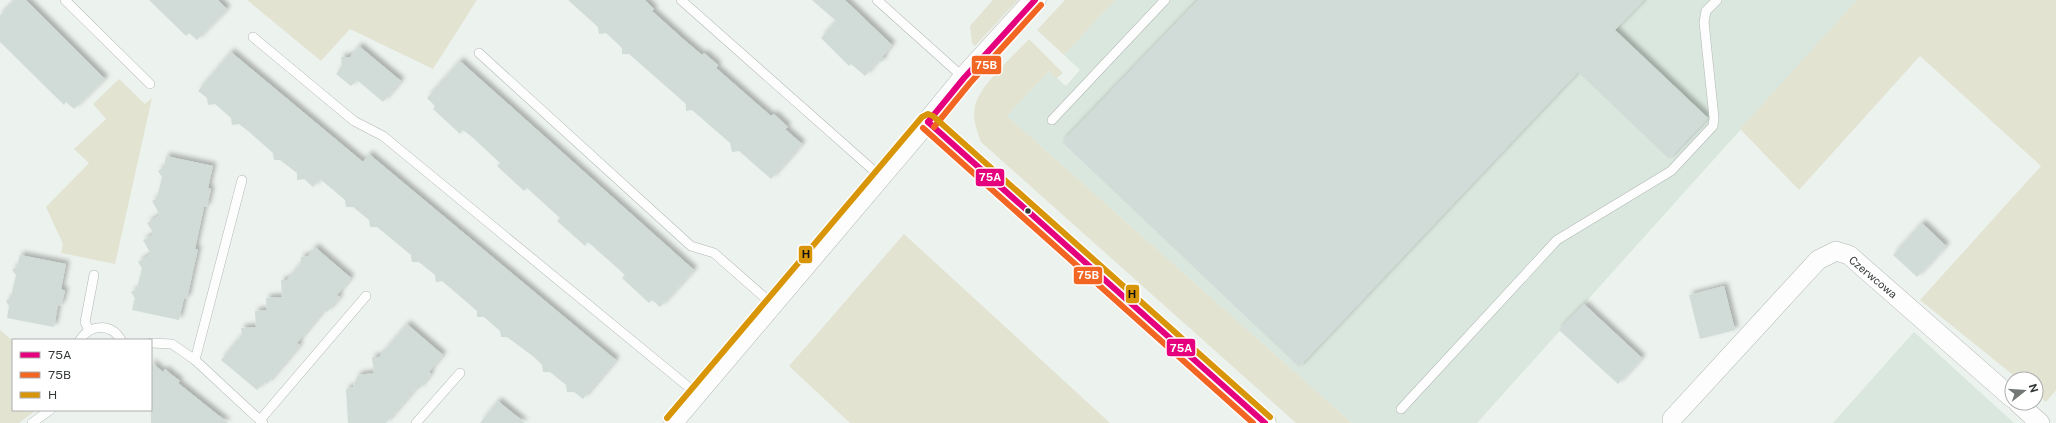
<svg xmlns="http://www.w3.org/2000/svg" width="2056" height="423" viewBox="0 0 2056 423" font-family="'Public Sans',sans-serif">
<style>
.built{fill:#d9e7de}
.green{fill:#e3e3d2}
.building{fill:#d1dcd9;filter:url(#shadow)}
.lines{fill:none;stroke-linecap:round;stroke-linejoin:round}
.service-casing{stroke:#b3b8b5;stroke-width:10}
.minor-casing{stroke:#b3b8b5;stroke-width:20}
.tertiary-casing{stroke:#b3b8b5;stroke-width:23}
.service{stroke:#fcfdfc;stroke-width:9}
.minor{stroke:#fcfdfc;stroke-width:19}
.tertiary{stroke:#fcfdfc;stroke-width:22}
.bus-1-casing{stroke:#fff;stroke-width:9}
.bus-2-casing{stroke:#fff;stroke-width:9}
.bus-3-casing{stroke:#fff;stroke-width:9}
.bus-1{stroke:#e5007d;stroke-width:6}
.bus-2{stroke:#f26522;stroke-width:6}
.bus-3{stroke:#d99508;stroke-width:6}
.bus-dot{fill:#323733;stroke:#fff;stroke-width:1.5}
.labels{text-anchor:middle;stroke-width:4;stroke-linejoin:round;paint-order:stroke}
.street-label{font-size:11px;fill:#323733;stroke:#fff}
.line-badge{stroke:#fff;stroke-width:1.5}
.badge-label{font-size:11px;text-anchor:middle;font-weight:bold;fill:#fff}
.pale-badge-label{font-size:11px;text-anchor:middle;font-weight:bold;fill:#111}
</style>
<defs>
<filter id="shadow"><feDropShadow dx="3.5" dy="-3.5" stdDeviation="2" flood-color="#0004"/></filter>
</defs>
<rect width="100%" height="100%" fill="#ecf2ee"/>
<!-- built -->
<g class="built">
<polygon points="1115,0 1857,0 1477,423 1352,423 1007,116 1049,71 1066,86 1080,70 1064,55"/>
<polygon points="1914,332 2014,423 1833,423"/>
</g>
<!-- green -->
<g class="green">
<polygon points="247,0 477,0 433,69 350,29 321,61"/>
<polygon points="993,0 1018,0 975,46 972,43 970,26"/>
<polygon points="1065,0 1115,0 1064,55 1037,30"/>
<polygon points="1857,0 2056,0 2056,390 2046,402 2036,394 2036,379 2018,379 1920,300 2041,166 1920,56 1799,190 1740,129"/>
<path d="M1029,39L1063,73L1056,79L1049,71L1007,116L1352,423H1296L981,142C977,132 972,117 975,106C979,86 1014,55 1029,39Z"/>
<polygon points="119,79 145,104 152,98 115,264 61,253 63,244 46,207 89,163 74,149 106,119 93,104"/>
<polygon points="904,234 1110,423 850,423 789,366"/>
<polygon points="0,330 13,341 13,410 36,410 19,423 0,423"/>
</g>
<!-- building -->
<g class="building">
<polygon points="15,0 26,0 105,79 74,109 66,102 64,105 0,42 0,15"/>
<polygon points="149,0 218,0 227,9 197,40 189,33 186,36"/>
<polygon points="568,0 645,0 654,9 652,11 682,38 702,55 704,53 718,65 716,68 771,116 774,114 788,127 785,129 802,144 771,179 739,151 732,152 730,143 692,110 686,111 686,104 629,54 622,54 622,48 606,33 599,34 598,27"/>
<polygon points="812,0 845,0 892,45 883,56 883,61 877,62 865,76 851,64 849,66 821,38 836,21"/>
<polygon points="1198,0 1644,0 1615,30 1708,118 1669,159 1578,72 1299,367 1062,142"/>
<polygon points="359,46 401,81 383,102 357,80 351,86 336,74 342,66 341,57 350,57"/>
<polygon points="231,52 363,162 369,154 616,360 583,399 574,392 567,392 566,385 550,372 543,372 542,365 534,357 507,337 501,337 500,331 484,317 477,317 477,311 442,281 436,282 435,275 419,262 412,262 411,255 377,227 370,227 369,220 353,207 346,207 345,200 320,179 313,187 304,179 297,180 297,173 280,160 274,160 273,153 248,131 239,124 232,125 231,118 215,104 208,105 207,98 198,91"/>
<polygon points="460,61 694,270 660,307 652,300 649,303 622,278 625,275 606,258 588,242 585,246 557,221 560,218 527,188 524,191 497,166 500,163 472,137 463,130 460,134 433,109 435,106 427,98"/>
<polygon points="166,156 213,166 208,188 211,189 207,207 204,207 195,249 198,249 193,271 187,299 184,298 179,320 132,310 135,298 131,292 137,289 142,268 138,262 151,254 143,240 154,234 147,223 160,215 152,201 157,198 162,177 158,171 164,167"/>
<polygon points="1922,223 1946,246 1917,277 1893,255"/>
<polygon points="315,247 351,278 337,295 340,297 327,312 324,310 297,343 300,345 267,384 264,382 257,390 221,360 242,335 241,328 256,327 255,311 267,310 266,298 282,297 281,280 287,280 301,263 301,257 308,256"/>
<polygon points="20,255 66,264 61,289 65,291 61,306 58,305 54,327 7,318 9,306 6,301 11,297 16,275 12,270 17,266"/>
<polygon points="1724,286 1735,330 1700,339 1689,295"/>
<polygon points="1584,304 1642,358 1618,384 1559,330"/>
<polygon points="407,324 443,355 429,372 431,374 419,389 417,387 386,423 348,423 346,389 353,387 358,375 374,373 372,357 379,357"/>
<polygon points="151,362 163,372 165,369 172,375 180,381 178,383 228,423 151,423"/>
<polygon points="498,401 525,423 480,423"/>
</g>
<g class="lines">
<!-- service casing -->
<g class="service-casing">
<g id="service">
<polyline points="65,0 150,84"/>
<polyline points="681,0 881,177"/>
<polyline points="877,0 964,78"/>
<polyline points="253,37 354,121 383,136 697,394"/>
<polyline points="479,53 691,246 714,253 772,304"/>
<polyline points="1052,120 1165,0"/>
<polyline points="89,330 85,322 94,275"/>
<path d="M80,340C90,324 111,323 121,340"/>
<polyline points="151,343 172,344 195,360 263,423"/>
<polyline points="195,360 242,180"/>
<polyline points="1401,409 1557,240 1671,171 1713,126 1714,118 1704,22 1706,11 1717,0"/>
<polyline points="260,420 366,296"/>
<polyline points="32,423 50,410"/>
<polyline points="416,423 460,373"/>
</g>
</g>
<!-- minor casing -->
<g class="minor-casing">
<g id="minor">
<polyline points="2018,403 2040,423"/>
<polyline points="1672,419 1818,260 1836,251 1849,255 2012,398"/>
<polyline points="673,423 928,122"/>
</g>
</g>
<!-- tertiary casing -->
<g class="tertiary-casing">
<polyline id="tertiary" points="1035,0 964,78 928,122 1265,423"/>
</g>
<!-- service -->
<use href="#service" class="service"/>
<!-- minor -->
<use href="#minor" class="minor"/>
<!-- tertiary -->
<use href="#tertiary" class="tertiary"/>
<!-- bus-1 casing -->
<g class="bus-1-casing">
<g id="bus-1">
<polyline points="928,122 1265,423"/>
<polyline points="928,122 964,78 1035,0"/>
</g>
</g>
<!-- bus-2 casing -->
<g class="bus-2-casing">
<g id="bus-2">
<polyline points="934,127 970,83 1041,5"/>
<polyline points="923,128 1253,423"/>
</g>
</g>
<!-- bus-3 casing -->
<g class="bus-3-casing">
<polyline id="bus-3" points="667,418 922,117 928,114 933,116 1270,417"/>
</g>
<!-- bus-1 -->
<use href="#bus-1" class="bus-1"/>
<!-- bus-2 -->
<use href="#bus-2" class="bus-2"/>
<!-- bus-3 -->
<use href="#bus-3" class="bus-3"/>
</g>
<!-- markers -->
<circle class="bus-dot" cx="1028" cy="211" r="3.5"/>
<g class="labels">
<!-- street labels -->
<g class="street-label">
<text transform="translate(1873 277) rotate(40)" y="4">Czerwcowa</text>
</g>
</g>
<g class="line-badge">
<rect x="971" y="55" width="31" height="20" rx="4" fill="#f26522"/>
<rect x="975" y="168" width="30" height="19" rx="4" fill="#e5007d"/>
<rect x="798" y="245" width="15" height="19" rx="4" fill="#d99508"/>
<rect x="1073" y="266" width="30" height="19" rx="4" fill="#f26522"/>
<rect x="1125" y="284" width="15" height="20" rx="4" fill="#d99508"/>
<rect x="1166" y="338" width="30" height="19" rx="4" fill="#e5007d"/>
</g>
<g class="badge-label">
<text x="986" y="69">75B</text>
<text x="990" y="181">75A</text>
<text x="1088" y="279">75B</text>
<text x="1181" y="352">75A</text>
</g>
<g class="pale-badge-label">
<text x="806" y="258">H</text>
<text x="1132" y="298">H</text>
</g>
<!-- legend -->
<rect x="12" y="339" width="140" height="72" fill="#ffffff" stroke="#adafad"/>
<rect x="20" y="352" width="20" height="6" fill="#e5007d" stroke="#adafad"/>
<text x="48" y="359" font-size="12" fill="#323733">75A</text>
<rect x="20" y="372" width="20" height="6" fill="#f26522" stroke="#adafad"/>
<text x="48" y="379" font-size="12" fill="#323733">75B</text>
<rect x="20" y="392" width="20" height="6" fill="#d99508" stroke="#adafad"/>
<text x="48" y="399" font-size="12" fill="#323733">H</text>
<!-- north arrow -->
<g transform="translate(2024 391) rotate(73)"><circle r="19" fill="#ffffff" stroke="#adafad"/>
<path d="M0-3L7 15L0 10L-7 15Z" fill="#737874"/>
<text y="-6" font-size="11" font-weight="bold" text-anchor="middle" fill="#323733">N</text>
</g>
</svg>
